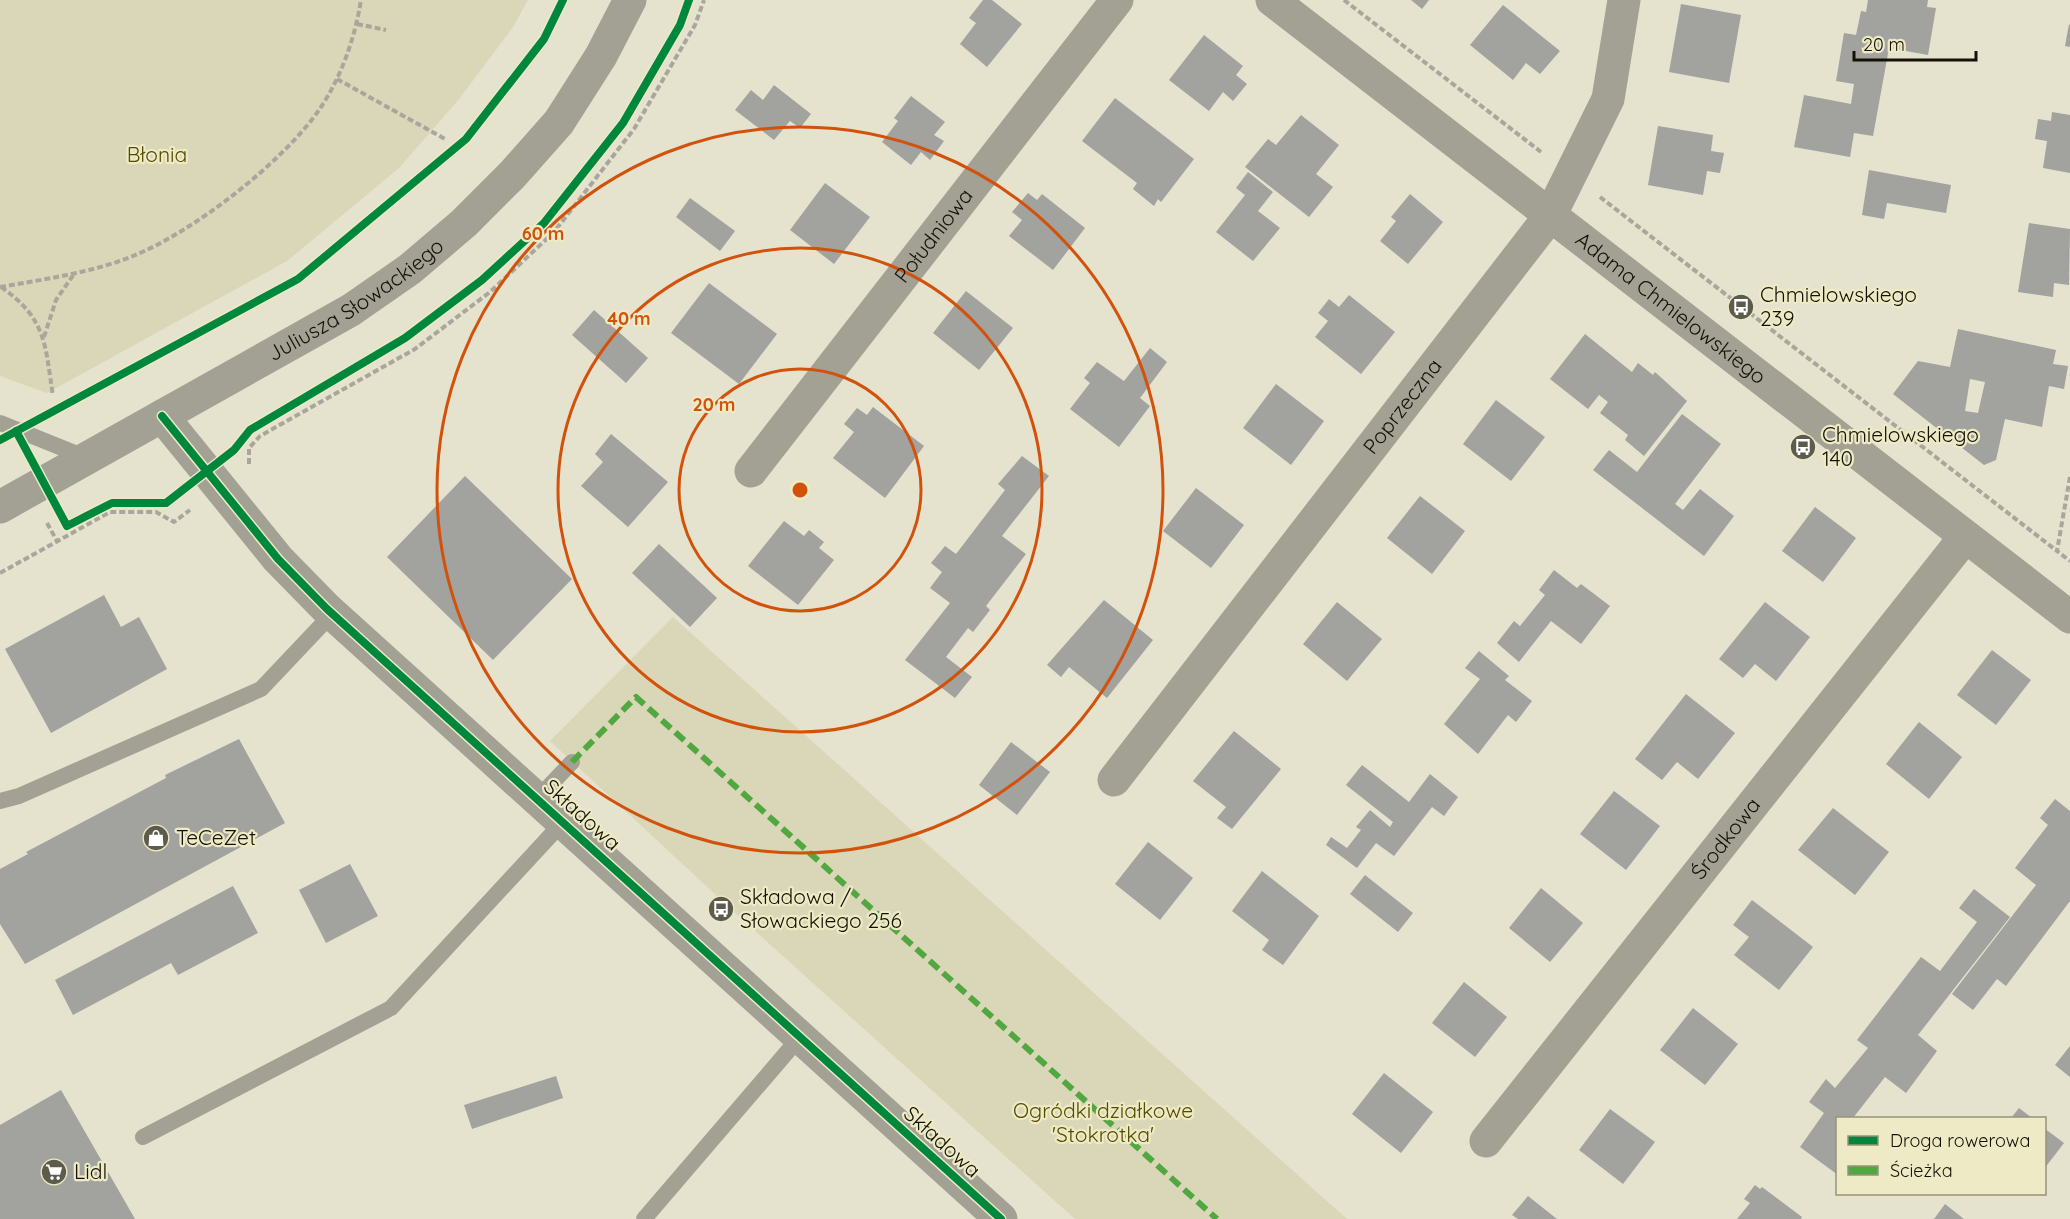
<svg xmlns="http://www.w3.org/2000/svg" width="2070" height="1219" viewBox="0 0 2070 1219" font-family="Quicksand,sans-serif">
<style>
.green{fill:#dad6b8}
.building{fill:#a2a29f;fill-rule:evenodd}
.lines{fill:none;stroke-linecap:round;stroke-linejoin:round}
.path{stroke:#a9a69b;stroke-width:4;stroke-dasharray:6 3;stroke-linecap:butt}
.service{stroke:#a2a194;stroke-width:16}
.minor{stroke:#a2a194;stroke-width:33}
.tertiary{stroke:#a2a194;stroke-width:33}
.quiet{stroke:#51a840;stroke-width:6;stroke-dasharray:12 6;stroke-linecap:butt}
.cycleway-casing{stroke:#eeeac5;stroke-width:11}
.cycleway{stroke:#00873e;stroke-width:8}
.ring{fill:none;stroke:#d3520b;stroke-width:3}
.labels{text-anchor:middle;stroke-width:4.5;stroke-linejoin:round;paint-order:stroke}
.park-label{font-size:21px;fill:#544c00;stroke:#eeeac5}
.street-label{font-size:21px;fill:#141206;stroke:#eeeac5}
.poi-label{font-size:21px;fill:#141206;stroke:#eeeac5;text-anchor:start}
.centre{fill:#d3520b;stroke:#eeeac5;stroke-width:3}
.ring-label{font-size:18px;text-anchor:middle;font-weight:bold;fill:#d3520b;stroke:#eeeac5;stroke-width:4.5;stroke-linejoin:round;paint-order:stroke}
</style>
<rect width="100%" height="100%" fill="#e5e2ce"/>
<!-- green -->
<g class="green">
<polygon points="0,0 528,0 513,27 459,99 399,168 287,261 47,393 0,376"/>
<polygon points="673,617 1347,1219 1075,1219 744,921 550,741"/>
</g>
<!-- building -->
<g class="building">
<polygon points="983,0 992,0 1022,24 987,67 960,44 976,23 969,18"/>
<polygon points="1411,0 1429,0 1422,9"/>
<polygon points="1868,0 1928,0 1927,7 1936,8 1928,55 1889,48 1873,136 1854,133 1850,157 1794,147 1804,95 1851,104 1854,84 1836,81 1844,33 1856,35 1861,11 1866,12"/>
<polygon points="1681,4 1741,15 1729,83 1669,72"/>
<polygon points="1503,5 1560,51 1540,74 1526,63 1513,80 1470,45"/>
<polygon points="2069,24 2070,25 2070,47 2065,46"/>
<polygon points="1204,35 1243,66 1236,75 1247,84 1233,101 1223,92 1209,111 1169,80"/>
<polygon points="774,85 811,114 800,128 790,121 774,140 735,110 751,90 763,100"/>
<polygon points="911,96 945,122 934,135 944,141 930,160 921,152 911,165 882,142 898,121 894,118"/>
<polygon points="1115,98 1194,159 1161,202 1158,199 1154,206 1133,189 1137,183 1082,141"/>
<polygon points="2052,112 2070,115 2070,173 2043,168 2047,141 2035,139 2038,119 2051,121"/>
<polygon points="1301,115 1339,145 1316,174 1333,187 1309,217 1245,167 1268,139 1276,145"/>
<polygon points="1658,126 1713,135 1711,151 1724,153 1720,173 1707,171 1703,195 1648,185"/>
<polygon points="1869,170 1951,185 1946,213 1887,203 1884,219 1862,215"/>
<polygon points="1248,172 1273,192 1258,211 1280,228 1253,261 1216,232 1245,195 1236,188"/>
<polygon points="825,183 870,217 834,264 790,230"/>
<polygon points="1028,193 1037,200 1042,194 1085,228 1053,270 1009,236 1022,220 1012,212"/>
<polygon points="1410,194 1443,222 1408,264 1380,241 1396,221 1391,217"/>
<polygon points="690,198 735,231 720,251 676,217"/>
<polygon points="2029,223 2070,229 2069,285 2054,283 2053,297 2018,292"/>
<polygon points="709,283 777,334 739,384 671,333"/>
<polygon points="966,291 1013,328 979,370 933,333"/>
<polygon points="1349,295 1395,332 1361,374 1315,337 1328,321 1318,313 1329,299 1339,307"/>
<polygon points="594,310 648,358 626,383 572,335"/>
<path d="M1958,329L2056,350L2053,364L2068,366L2064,389L2049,386L2042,427L2005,419L1996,460L1984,465L1893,394L1918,361L1950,367ZM1970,379L1985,382L1978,413L1965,411Z"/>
<polygon points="1585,334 1632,372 1638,363 1653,375 1655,372 1687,401 1644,456 1625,440 1628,435 1600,413 1608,402 1599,395 1588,409 1550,379"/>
<polygon points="1150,348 1167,362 1140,398 1150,406 1119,447 1070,409 1090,383 1084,378 1097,362 1124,381"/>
<polygon points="1276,384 1324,421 1291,465 1243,428"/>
<polygon points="1496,400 1545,437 1511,481 1463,444"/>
<polygon points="873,407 924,446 885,498 833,458 854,432 844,424 857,408 867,415"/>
<polygon points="1682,414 1721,444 1675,504 1683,510 1700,489 1734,516 1704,556 1593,470 1609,450 1637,472"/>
<polygon points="611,434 668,482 628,527 581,486 603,462 595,454"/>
<polygon points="1022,456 1049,476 1002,536 1026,554 986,606 990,610 973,632 968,628 946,657 972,677 955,698 905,660 950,603 930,588 942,572 931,563 945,546 956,554 1005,490 998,484"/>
<polygon points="465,476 572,579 493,660 387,557"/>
<polygon points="1196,488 1244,525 1211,568 1163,531"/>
<polygon points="1420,496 1465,531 1432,574 1387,538"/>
<polygon points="1815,507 1856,538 1823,582 1782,551"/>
<polygon points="784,521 804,536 809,530 824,542 819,548 834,560 798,605 748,566"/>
<polygon points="659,544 717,598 690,627 632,573"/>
<polygon points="1554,570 1577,588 1581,584 1610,606 1581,644 1551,621 1519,662 1497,643 1514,621 1520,626 1545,595 1539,590"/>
<polygon points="104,595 121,627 139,617 167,669 51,733 5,649"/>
<polygon points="1104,600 1153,640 1107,698 1069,667 1061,677 1047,665"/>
<polygon points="1337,602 1382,639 1347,681 1303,644"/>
<polygon points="1765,602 1810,637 1776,681 1755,664 1743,678 1719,659"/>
<polygon points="1992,650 2031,680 1996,725 1957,695"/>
<polygon points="1479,651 1509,676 1505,680 1532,701 1516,722 1508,715 1478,754 1444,724 1480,679 1465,668"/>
<polygon points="1686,694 1735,733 1698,779 1677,762 1662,780 1635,759"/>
<polygon points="1919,722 1962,757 1929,799 1886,764"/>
<polygon points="1234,731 1281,769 1232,829 1217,818 1226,807 1193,781"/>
<polygon points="239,739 285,823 25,964 0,924 0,869 28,854 26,852 166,778 165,775"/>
<polygon points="1011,742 1050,772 1017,815 979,785"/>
<polygon points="1362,765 1409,802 1430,774 1458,797 1444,816 1432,807 1394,856 1376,843 1357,868 1326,845 1331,837 1347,848 1361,830 1356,827 1370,810 1390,827 1393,822 1346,785"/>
<polygon points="1614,791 1660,826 1626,870 1580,834"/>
<polygon points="2055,799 2070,811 2070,901 2006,986 1997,979 1973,1010 1952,994 2036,885 2015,868 2048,825 2040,818"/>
<polygon points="1833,808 1889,852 1855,895 1798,850"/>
<polygon points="1148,842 1193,878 1160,920 1115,884"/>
<polygon points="350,864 378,916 326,943 299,890"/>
<polygon points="1262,871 1319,916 1283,965 1262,950 1269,940 1232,911"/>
<polygon points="1365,875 1413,913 1398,932 1350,894"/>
<polygon points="233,886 258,933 178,975 171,963 73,1015 55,980"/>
<polygon points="1541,888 1583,923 1550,962 1509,928"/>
<polygon points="1974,889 2010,917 1918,1035 1937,1051 1906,1093 1885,1077 1853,1118 1838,1118 1838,1175 1800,1147 1824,1113 1809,1102 1826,1079 1835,1088 1868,1048 1857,1040 1921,957 1940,971 1977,922 1959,908"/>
<polygon points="1752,900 1813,947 1779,990 1734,955 1749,937 1733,925"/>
<polygon points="1464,982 1507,1017 1475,1057 1432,1023"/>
<polygon points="1693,1008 1738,1044 1705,1085 1660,1050"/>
<polygon points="2070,1046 2070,1077 2055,1065"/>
<polygon points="1384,1073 1433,1112 1401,1153 1352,1114"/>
<polygon points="556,1076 563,1098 472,1129 464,1105"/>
<polygon points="61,1090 135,1219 0,1219 0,1125"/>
<polygon points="2019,1108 2032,1118 2011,1118"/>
<polygon points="1610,1109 1655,1142 1623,1184 1579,1150"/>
<polygon points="2044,1128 2064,1143 2044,1169"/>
<polygon points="1755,1185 1760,1189 1762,1187 1802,1217 1801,1219 1737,1219 1750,1203 1744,1199"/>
<polygon points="1528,1196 1557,1219 1518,1219 1512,1215"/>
<polygon points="1945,1204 1964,1219 1934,1219"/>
</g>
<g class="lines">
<!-- path -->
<g class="path">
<polyline points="1344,0 1541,152"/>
<polyline points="357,24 386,30"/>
<polyline points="337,79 445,139"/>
<polyline points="1600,197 2057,551"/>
<path d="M0,287C45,279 91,273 133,256C193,232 282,163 319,110C341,78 355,38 361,0"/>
<path d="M1,287C47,319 45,345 53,396"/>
<polyline points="44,337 56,300 74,274"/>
<polyline points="249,464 249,448 260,436 415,349 490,292 554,232 634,129 695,25 704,0"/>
<polyline points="2070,477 2057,551 2070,561"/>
<polyline points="47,523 57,541"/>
<polyline points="0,573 110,512 156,512 174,522 190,510"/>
</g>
<!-- service -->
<g class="service">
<polyline points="0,423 87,458"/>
<polyline points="537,799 572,762"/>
<polyline points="0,801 19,796 261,689 332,614"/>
<polyline points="143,1137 391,1008 563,822"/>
<polyline points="644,1219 800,1037"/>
</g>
<!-- minor -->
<g class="minor">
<path id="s1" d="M1272,0L2070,617"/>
<polyline points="162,416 278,559 327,609 1001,1219"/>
<path id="s2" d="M751,471L1117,0"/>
<path id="s3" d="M1114,780L1550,216L1608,99L1624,0"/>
<path id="s4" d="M1486,1141L1965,537"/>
</g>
<!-- tertiary -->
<path class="tertiary" id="s5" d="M0,507L351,310L410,269L464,223L512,175L559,122L601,56L630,0"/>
<!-- quiet -->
<polyline class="quiet" points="572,762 636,697 1217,1219"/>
<!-- cycleway casing -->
<g class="cycleway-casing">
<g id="cycleway">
<polyline points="162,416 278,559 327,609 1001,1219"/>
<polyline points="16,431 67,526 112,503 166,503 234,450 250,430 405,338 482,280 544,223 623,123 680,25 689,0"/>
<polyline points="0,440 298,279 466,139 544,39 563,0"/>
</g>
</g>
<!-- cycleway -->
<use href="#cycleway" class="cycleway"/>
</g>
<!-- distance rings -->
<g class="ring">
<circle cx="800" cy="490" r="121"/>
<circle cx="800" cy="490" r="242"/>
<circle cx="800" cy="490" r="363"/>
</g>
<!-- icons -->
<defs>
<g id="bus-disc" transform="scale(1.35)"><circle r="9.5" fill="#5d5b4c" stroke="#eeeac5"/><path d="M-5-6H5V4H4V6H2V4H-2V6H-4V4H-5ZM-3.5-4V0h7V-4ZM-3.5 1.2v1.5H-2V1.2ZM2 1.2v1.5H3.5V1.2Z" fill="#fff"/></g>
<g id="shop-disc" transform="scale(1.35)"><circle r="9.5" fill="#5d5b4c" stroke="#eeeac5"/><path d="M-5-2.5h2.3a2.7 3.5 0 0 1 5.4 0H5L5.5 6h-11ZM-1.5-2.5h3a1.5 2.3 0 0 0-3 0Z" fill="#fff"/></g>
<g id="supermarket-disc" transform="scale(1.35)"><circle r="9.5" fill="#5d5b4c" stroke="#eeeac5"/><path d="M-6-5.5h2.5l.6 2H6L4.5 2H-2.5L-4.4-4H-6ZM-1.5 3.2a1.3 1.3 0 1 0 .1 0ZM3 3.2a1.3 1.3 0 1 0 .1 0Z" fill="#fff"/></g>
</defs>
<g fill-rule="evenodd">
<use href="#bus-disc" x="1741" y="307"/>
<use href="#bus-disc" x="1803" y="447"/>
<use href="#shop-disc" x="156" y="838"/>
<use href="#bus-disc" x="721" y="909"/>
<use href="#supermarket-disc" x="54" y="1172"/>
</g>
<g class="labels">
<!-- park labels -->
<g class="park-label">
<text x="157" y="162">Błonia</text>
<text x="1103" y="1118">Ogródki działkowe<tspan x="1103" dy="24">'Stokrotka'</tspan></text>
</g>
<!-- street labels -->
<g class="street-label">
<text dy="7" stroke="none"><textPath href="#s2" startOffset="298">Południowa</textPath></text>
<text dy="7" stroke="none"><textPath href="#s5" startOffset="412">Juliusza Słowackiego</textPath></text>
<text dy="7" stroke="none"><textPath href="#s1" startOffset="504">Adama Chmielowskiego</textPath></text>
<text dy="7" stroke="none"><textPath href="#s3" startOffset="472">Poprzeczna</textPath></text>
<text transform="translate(582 815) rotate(42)" y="7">Składowa</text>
<text dy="7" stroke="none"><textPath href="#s4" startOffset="386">Środkowa</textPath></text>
<text transform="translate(942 1142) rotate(42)" y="7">Składowa</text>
</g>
<!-- poi labels -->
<g class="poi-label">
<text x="1760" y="302">Chmielowskiego<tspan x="1760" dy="24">239</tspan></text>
<text x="1822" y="442">Chmielowskiego<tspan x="1822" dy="24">140</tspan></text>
<text x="176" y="845">TeCeZet</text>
<text x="740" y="904">Składowa /<tspan x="740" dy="24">Słowackiego 256</tspan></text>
<text x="74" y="1179">Lidl</text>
</g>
</g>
<circle cx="800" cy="490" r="9" class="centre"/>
<g class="ring-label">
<text x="543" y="240">60 m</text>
<text x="629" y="325">40 m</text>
<text x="714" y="411">20 m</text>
</g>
<!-- legend -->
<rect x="1836" y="1117" width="210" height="78" fill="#eeeac5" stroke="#979479" stroke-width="1.5"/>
<rect x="1848" y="1136" width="30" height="9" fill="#00873e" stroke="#979479" stroke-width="1.5"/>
<text x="1890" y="1147" font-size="18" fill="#141206">Droga rowerowa</text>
<rect x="1848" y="1166" width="30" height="9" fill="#51a840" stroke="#979479" stroke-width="1.5"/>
<text x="1890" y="1177" font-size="18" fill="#141206">Ścieżka</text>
<!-- scale -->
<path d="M1854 51v9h122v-9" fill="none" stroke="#141206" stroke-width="3"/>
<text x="1863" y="51" font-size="18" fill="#141206" stroke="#eeeac5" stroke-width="4.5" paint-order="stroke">20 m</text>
</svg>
